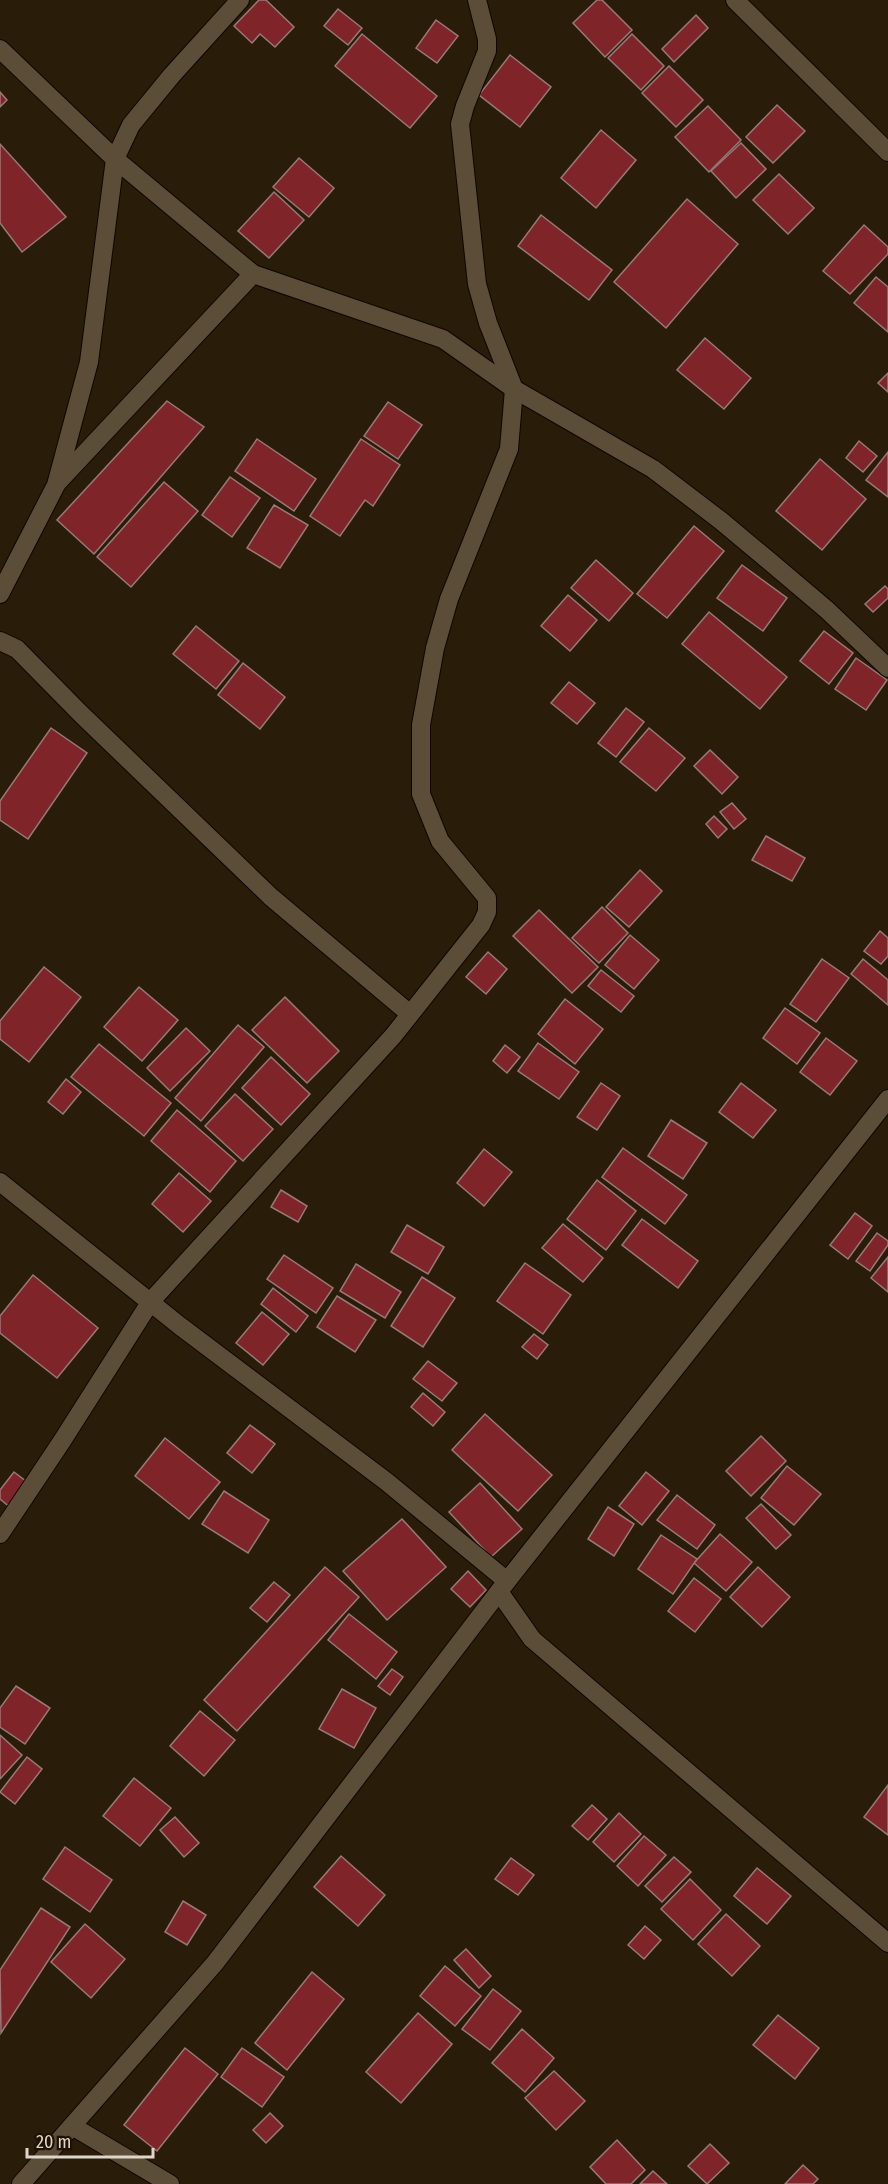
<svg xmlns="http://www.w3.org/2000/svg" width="888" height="2184" viewBox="0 0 888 2184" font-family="'Fira Sans Condensed',sans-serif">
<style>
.building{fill:#7f252a;stroke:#977978;stroke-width:1.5}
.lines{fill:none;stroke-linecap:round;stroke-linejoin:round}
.minor-casing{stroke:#110600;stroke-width:20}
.minor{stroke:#5c4d39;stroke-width:18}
</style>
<rect width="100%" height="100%" fill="#291c09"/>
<!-- building -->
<g class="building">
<polygon points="259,0 266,0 294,27 275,47 260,34 252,43 234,26"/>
<polygon points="597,0 602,0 632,30 605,57 573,23"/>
<polygon points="338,9 362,28 348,45 324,26"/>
<polygon points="696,15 708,28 674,62 662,49"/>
<polygon points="436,20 458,36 437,63 416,48"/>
<polygon points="362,34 437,96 410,128 335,66"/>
<polygon points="632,34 664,66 641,90 608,58"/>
<polygon points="510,55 551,87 520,127 479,95"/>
<polygon points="669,66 703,100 676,127 642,93"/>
<polygon points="0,92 7,100 0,107"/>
<polygon points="777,105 805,131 773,163 746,137"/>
<polygon points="708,106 741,140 709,172 675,137"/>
<polygon points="601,130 636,160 596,208 561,178"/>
<polygon points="741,143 766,169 736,198 711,171"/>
<polygon points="0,144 66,217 22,252 0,223"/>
<polygon points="299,158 334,188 309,217 273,187"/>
<polygon points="779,174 814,208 788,234 753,200"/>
<polygon points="274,192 304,220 269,258 238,231"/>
<polygon points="687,199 738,244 666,328 614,282"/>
<polygon points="541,215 612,270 589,300 518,246"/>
<polygon points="864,225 888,247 888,254 850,294 823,271"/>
<polygon points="876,277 888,287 888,332 854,303"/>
<polygon points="705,338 751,378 724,409 677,370"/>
<polygon points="888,373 888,392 878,383"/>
<polygon points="167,401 204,427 94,554 57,520"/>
<polygon points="388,402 422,425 398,459 364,436"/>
<polygon points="257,439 316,479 294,511 235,471"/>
<polygon points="361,439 400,465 373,506 365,500 340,536 310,516"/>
<polygon points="859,441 877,456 863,472 846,458"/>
<polygon points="888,452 888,497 866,480"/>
<polygon points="820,459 866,499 822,550 776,511"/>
<polygon points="230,477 260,498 232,537 202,515"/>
<polygon points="164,482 198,511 131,587 97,557"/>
<polygon points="274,505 308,525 280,568 247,548"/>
<polygon points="694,526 724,551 667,618 637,594"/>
<polygon points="596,560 633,593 609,621 571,588"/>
<polygon points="742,565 787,598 763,631 717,598"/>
<polygon points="885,586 888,589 888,598 873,612 865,604"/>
<polygon points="568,595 597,620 570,651 541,626"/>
<polygon points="709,612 787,677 760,709 682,644"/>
<polygon points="196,626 239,661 216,689 173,654"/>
<polygon points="824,631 853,653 829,684 800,661"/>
<polygon points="856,658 887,680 866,710 835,689"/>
<polygon points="243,663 285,697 260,729 218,695"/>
<polygon points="569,682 595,703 577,724 551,703"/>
<polygon points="626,708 644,722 616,757 598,743"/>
<polygon points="51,728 87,753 28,839 0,820 0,801"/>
<polygon points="649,728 685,758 656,791 620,762"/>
<polygon points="710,750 738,777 722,794 694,766"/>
<polygon points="732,803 746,819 734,829 720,812"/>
<polygon points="714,816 727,829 718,838 706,824"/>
<polygon points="766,836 805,858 792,881 752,860"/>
<polygon points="640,870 662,891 629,927 606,907"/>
<polygon points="602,907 628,933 599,963 572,938"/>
<polygon points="539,910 598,967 572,993 513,936"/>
<polygon points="880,931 888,938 888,956 881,964 864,951"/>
<polygon points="630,935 659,960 634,989 605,965"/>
<polygon points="488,952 507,969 486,994 466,977"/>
<polygon points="822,959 849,978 816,1022 790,1004"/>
<polygon points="863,959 888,980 888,1005 851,974"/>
<polygon points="44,967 81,997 29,1062 0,1039 0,1021"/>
<polygon points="601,970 634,996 621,1012 588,986"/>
<polygon points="139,987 178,1020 142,1061 104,1027"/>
<polygon points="285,997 339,1051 307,1083 252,1030"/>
<polygon points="565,999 603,1029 575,1064 538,1034"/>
<polygon points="785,1008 820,1033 797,1064 763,1038"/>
<polygon points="238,1025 264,1047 201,1121 175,1098"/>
<polygon points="186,1028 210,1051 170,1091 147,1068"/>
<polygon points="826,1038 857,1061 830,1095 800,1072"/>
<polygon points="538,1043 579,1072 559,1099 518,1071"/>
<polygon points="99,1044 171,1103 144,1136 71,1077"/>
<polygon points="505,1045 520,1057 507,1073 493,1061"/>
<polygon points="271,1057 310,1094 281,1125 242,1088"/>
<polygon points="66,1079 81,1092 63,1114 48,1102"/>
<polygon points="601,1083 620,1096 597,1130 577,1117"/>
<polygon points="741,1083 776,1110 753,1138 719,1112"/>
<polygon points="235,1094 273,1129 243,1161 205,1126"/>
<polygon points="177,1110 236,1161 210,1192 151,1141"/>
<polygon points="671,1120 707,1143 683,1179 648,1156"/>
<polygon points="623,1148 687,1195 665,1224 602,1177"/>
<polygon points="484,1149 512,1172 484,1206 457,1183"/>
<polygon points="179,1173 211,1201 183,1232 152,1204"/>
<polygon points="597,1180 636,1211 606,1250 567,1219"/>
<polygon points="281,1190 307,1206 298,1222 271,1207"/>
<polygon points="855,1213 872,1226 848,1259 830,1245"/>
<polygon points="642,1219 698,1261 678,1288 622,1245"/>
<polygon points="563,1224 603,1258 583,1282 542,1248"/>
<polygon points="407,1225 444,1247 428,1274 391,1252"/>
<polygon points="877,1233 888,1241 888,1245 870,1271 856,1261"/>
<polygon points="284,1255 333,1288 316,1313 267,1279"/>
<polygon points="888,1257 888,1292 871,1278"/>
<polygon points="525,1263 571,1295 543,1334 497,1301"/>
<polygon points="356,1264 401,1292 385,1318 340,1291"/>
<polygon points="33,1275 98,1328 57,1378 0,1333 0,1316"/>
<polygon points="422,1277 455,1298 423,1347 391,1326"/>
<polygon points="273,1288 308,1316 296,1332 261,1304"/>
<polygon points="337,1296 376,1320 355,1352 317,1327"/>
<polygon points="262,1312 289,1334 263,1365 236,1343"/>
<polygon points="534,1334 548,1345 537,1359 522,1347"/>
<polygon points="428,1361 457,1383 442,1401 413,1379"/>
<polygon points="423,1393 445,1412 433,1426 411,1407"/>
<polygon points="485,1414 552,1475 518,1511 452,1450"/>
<polygon points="250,1425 275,1444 252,1473 227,1453"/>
<polygon points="761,1436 786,1461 751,1496 726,1471"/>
<polygon points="165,1438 220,1482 189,1519 135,1476"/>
<polygon points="787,1466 821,1494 794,1525 761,1498"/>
<polygon points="14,1472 31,1485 12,1509 0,1499 0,1490"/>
<polygon points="646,1472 669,1491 642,1525 619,1506"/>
<polygon points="480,1483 522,1529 491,1557 449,1512"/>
<polygon points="224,1491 269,1520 248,1553 202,1524"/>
<polygon points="677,1495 715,1525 697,1549 657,1520"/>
<polygon points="761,1504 791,1535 776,1549 746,1518"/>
<polygon points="608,1507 634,1524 614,1556 588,1539"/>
<polygon points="402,1519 446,1567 387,1620 343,1571"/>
<polygon points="720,1534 752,1562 726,1591 694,1563"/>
<polygon points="661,1535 697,1559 673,1594 638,1569"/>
<polygon points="325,1567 359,1597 237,1731 204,1700"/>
<polygon points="758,1567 790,1597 762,1627 730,1597"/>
<polygon points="468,1571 486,1590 470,1607 451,1589"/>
<polygon points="694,1578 721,1599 695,1632 668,1611"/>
<polygon points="274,1582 290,1595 267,1622 250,1608"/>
<polygon points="349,1614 397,1652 376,1679 328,1640"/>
<polygon points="392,1669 403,1677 390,1695 378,1686"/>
<polygon points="16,1686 50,1708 25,1744 0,1727 0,1708"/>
<polygon points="342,1689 376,1708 354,1748 319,1729"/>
<polygon points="200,1711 235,1740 204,1776 170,1746"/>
<polygon points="0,1735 22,1755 0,1779"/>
<polygon points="27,1757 42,1769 15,1804 0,1792"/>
<polygon points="134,1778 171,1808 140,1846 103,1816"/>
<polygon points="888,1785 888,1835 864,1817"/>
<polygon points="592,1805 607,1819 588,1840 572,1826"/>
<polygon points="619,1813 641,1834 614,1862 593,1842"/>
<polygon points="175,1817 199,1843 184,1857 160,1830"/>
<polygon points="644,1836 666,1855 638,1886 617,1866"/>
<polygon points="65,1847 112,1880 90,1912 43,1879"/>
<polygon points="341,1856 385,1895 358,1926 314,1887"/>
<polygon points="674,1857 691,1872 662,1902 645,1886"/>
<polygon points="511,1858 534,1875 518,1895 495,1879"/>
<polygon points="757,1868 791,1896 767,1924 734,1896"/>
<polygon points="690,1879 721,1910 693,1940 661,1909"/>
<polygon points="183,1901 206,1915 187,1945 165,1932"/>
<polygon points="41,1908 70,1927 1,2033 0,1970"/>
<polygon points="726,1914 760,1946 732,1976 698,1944"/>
<polygon points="85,1924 125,1959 91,1998 51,1962"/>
<polygon points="645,1926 661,1940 644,1959 628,1945"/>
<polygon points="466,1949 491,1976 479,1988 454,1960"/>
<polygon points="445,1966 481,1996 455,2026 420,1996"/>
<polygon points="312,1972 344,1999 287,2070 255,2043"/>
<polygon points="493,1989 521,2011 490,2050 462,2029"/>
<polygon points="418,2013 452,2044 401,2103 366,2072"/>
<polygon points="778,2015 819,2048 795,2079 753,2045"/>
<polygon points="522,2029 554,2058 525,2092 492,2063"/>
<polygon points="185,2048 218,2074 157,2151 124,2125"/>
<polygon points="242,2048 284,2077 262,2107 221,2077"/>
<polygon points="554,2071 585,2101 556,2130 525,2098"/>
<polygon points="270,2113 283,2126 266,2143 253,2130"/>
<polygon points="617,2140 645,2170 631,2184 606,2184 590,2167"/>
<polygon points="710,2144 729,2163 707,2184 688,2166"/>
<polygon points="803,2165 818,2179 813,2184 785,2184"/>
<polygon points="653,2171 667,2184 640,2184"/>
</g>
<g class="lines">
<!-- minor casing -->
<g class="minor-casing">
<g id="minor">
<polyline points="735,0 888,152"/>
<polyline points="0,49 115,159 253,274 443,339 514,389 653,469 720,520 768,560 826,609 888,668"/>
<polyline points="57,483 253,274"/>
<polyline points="0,594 56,485 89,362 115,159 131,125 172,75 240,0"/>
<polyline points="0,641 17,649 81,714 271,897 410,1014"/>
<polyline points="0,1182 180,1326 387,1482 507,1581"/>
<polyline points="0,1534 62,1441 151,1301 393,1036 481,925 487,912 487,898 440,841 421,794 421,725 435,648 449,599 509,449 514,389 488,323 477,284 460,124 465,106 487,51 487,39 477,0"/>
<polyline points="500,1593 532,1639 888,1943"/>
<polyline points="72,2126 170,2184"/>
<polyline points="21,2184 215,1963 507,1581 888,1099"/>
</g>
</g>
<!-- minor -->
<use href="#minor" class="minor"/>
</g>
<!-- scale -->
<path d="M27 2148v9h126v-9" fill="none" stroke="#dfd6cb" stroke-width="3"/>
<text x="36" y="2148" font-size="18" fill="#dfd6cb" stroke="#1f1202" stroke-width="4.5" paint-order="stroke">20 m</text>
</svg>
